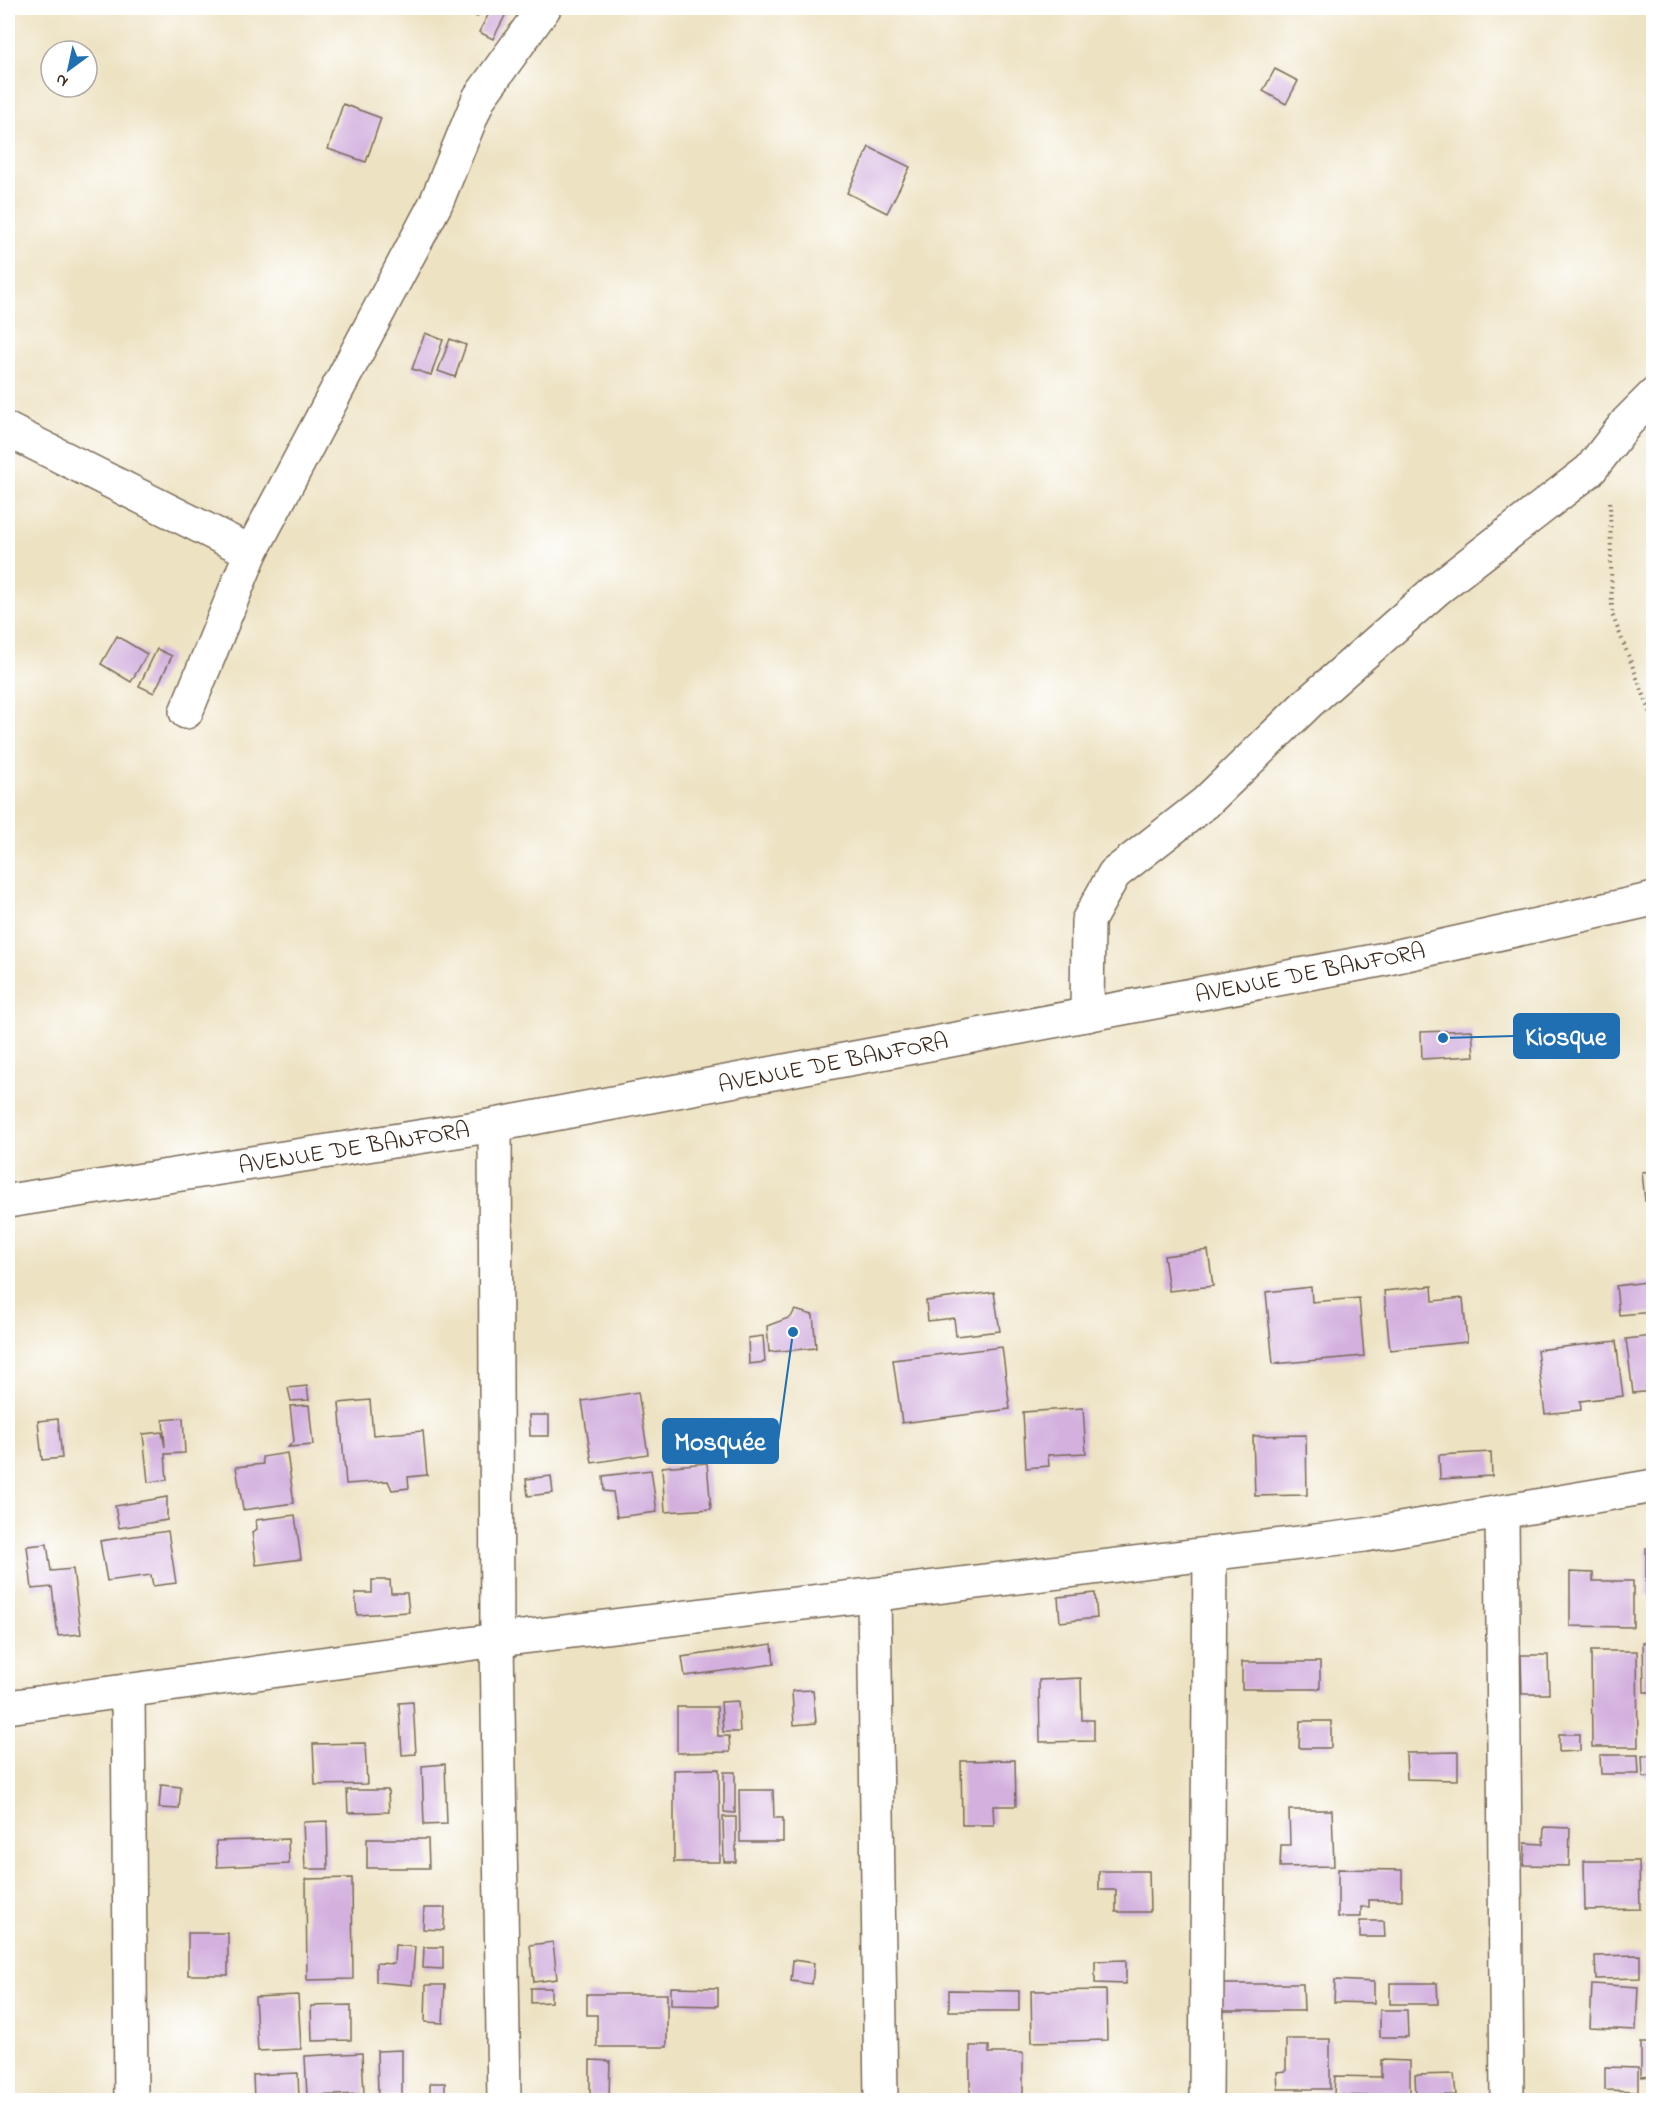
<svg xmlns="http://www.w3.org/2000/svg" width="1661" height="2108" viewBox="0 0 1661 2108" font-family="'Indie Flower',sans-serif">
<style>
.building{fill:#d3b0de}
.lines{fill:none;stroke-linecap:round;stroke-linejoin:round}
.minor-casing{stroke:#796a57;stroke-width:36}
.secondary-casing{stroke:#796a57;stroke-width:36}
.path{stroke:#796a57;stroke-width:4;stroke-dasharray:1.5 4.5;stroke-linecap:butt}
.minor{stroke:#fff;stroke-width:33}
.secondary{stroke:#fff;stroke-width:33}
.labels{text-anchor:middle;stroke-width:4.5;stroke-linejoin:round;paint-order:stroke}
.street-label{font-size:24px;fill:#3b2a1e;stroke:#fff}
.leader{fill:none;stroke:#1f6fb2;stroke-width:2}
.callout-dot{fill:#1f6fb2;stroke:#fff;stroke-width:2}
.callout{fill:#1f6fb2;stroke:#1f6fb2;stroke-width:2}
.callout-label{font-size:26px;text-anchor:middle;font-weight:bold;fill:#fff}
</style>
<rect width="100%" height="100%" fill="#fff"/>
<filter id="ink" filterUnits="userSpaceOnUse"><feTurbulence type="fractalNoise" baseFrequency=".0167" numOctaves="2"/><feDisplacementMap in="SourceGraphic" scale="12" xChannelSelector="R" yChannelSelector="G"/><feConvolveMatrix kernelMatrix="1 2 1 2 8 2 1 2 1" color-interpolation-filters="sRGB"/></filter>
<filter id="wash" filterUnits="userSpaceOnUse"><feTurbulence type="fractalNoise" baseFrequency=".008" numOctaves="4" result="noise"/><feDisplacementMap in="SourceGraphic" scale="24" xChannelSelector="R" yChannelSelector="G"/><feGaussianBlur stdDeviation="1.35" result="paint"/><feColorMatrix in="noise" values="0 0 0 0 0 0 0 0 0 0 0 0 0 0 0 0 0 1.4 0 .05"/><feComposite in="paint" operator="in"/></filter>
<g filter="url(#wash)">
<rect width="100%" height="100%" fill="#ede2c2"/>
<g id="blocks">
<!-- building -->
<g class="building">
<polygon points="459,8 482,8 477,17"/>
<polygon points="492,8 509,8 493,39 479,32"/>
<polygon points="1275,69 1298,81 1286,104 1263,91"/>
<polygon points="343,104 381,118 366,162 328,149"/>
<polygon points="869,147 910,167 887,213 847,193"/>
<polygon points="425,333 443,340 431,375 412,369"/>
<polygon points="450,339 466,345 455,377 438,371"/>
<polygon points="117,636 147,654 131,682 101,664"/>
<polygon points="157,649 172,656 154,693 139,686"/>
<polygon points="1472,1030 1474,1056 1422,1059 1421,1032"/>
<polygon points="1654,1171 1654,1200 1645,1201 1642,1172"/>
<polygon points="1208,1250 1213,1286 1169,1291 1164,1256"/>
<polygon points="1654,1281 1654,1312 1619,1315 1616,1286"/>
<polygon points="1432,1286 1433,1301 1463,1298 1467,1342 1390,1350 1384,1291"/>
<polygon points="1311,1287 1312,1302 1359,1298 1364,1356 1273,1364 1266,1292"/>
<polygon points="994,1292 1000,1331 956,1336 954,1318 928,1321 926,1301"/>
<polygon points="795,1310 813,1315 816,1348 769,1352 767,1326 791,1317"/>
<polygon points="763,1336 765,1362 749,1364 748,1338"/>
<polygon points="1654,1336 1654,1391 1633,1393 1626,1339"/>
<polygon points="1616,1341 1623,1396 1580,1401 1581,1410 1545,1414 1537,1350"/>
<polygon points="1002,1347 1010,1409 902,1423 893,1360"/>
<polygon points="307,1386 309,1400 291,1401 288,1388"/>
<polygon points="638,1392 648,1454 592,1463 582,1401"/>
<polygon points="370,1400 373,1435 423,1431 427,1475 408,1477 409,1488 392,1490 388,1481 346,1484 339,1403"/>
<polygon points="309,1405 313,1445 288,1447 294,1441 290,1406"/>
<polygon points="1083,1408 1086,1453 1048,1455 1049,1466 1026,1468 1023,1412"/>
<polygon points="529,1415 549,1415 549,1436 530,1436"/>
<polygon points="183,1418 185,1453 165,1454 167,1480 148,1482 143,1434 162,1432 165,1447 163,1420"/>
<polygon points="58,1419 62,1458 42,1460 38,1421"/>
<polygon points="1306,1435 1307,1495 1255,1496 1253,1436"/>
<polygon points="1491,1452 1492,1476 1440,1479 1439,1455"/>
<polygon points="287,1453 294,1503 243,1510 236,1467 263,1464 262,1457"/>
<polygon points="707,1463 711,1509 665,1512 662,1467"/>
<polygon points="651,1470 657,1512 617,1517 613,1492 604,1491 603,1476"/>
<polygon points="551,1476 553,1493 528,1496 526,1479"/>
<polygon points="167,1497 167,1520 119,1528 115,1506"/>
<polygon points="295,1515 301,1559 256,1565 252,1532 257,1529 256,1520"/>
<polygon points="168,1531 176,1583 153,1586 151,1575 107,1581 100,1541"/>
<polygon points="47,1544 51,1571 73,1569 81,1634 58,1636 52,1587 32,1589 27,1546"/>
<rect x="1646" y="1548" width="8" height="47"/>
<polygon points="1570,1572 1593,1573 1593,1581 1633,1581 1633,1627 1570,1626"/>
<polygon points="372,1580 390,1580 391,1593 407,1593 409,1612 357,1615 355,1593 372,1593"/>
<polygon points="1095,1593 1097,1618 1060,1622 1058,1597"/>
<polygon points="1643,1642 1654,1642 1654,1692 1644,1692"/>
<polygon points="772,1644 774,1664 685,1676 682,1657"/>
<polygon points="1591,1651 1637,1651 1638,1747 1592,1747"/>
<polygon points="1521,1655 1548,1655 1549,1694 1522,1694"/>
<rect x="1242" y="1662" width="78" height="27"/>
<polygon points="1081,1678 1082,1720 1094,1720 1094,1741 1040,1742 1039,1680"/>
<polygon points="813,1690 816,1723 794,1725 792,1691"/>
<polygon points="738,1701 740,1732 723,1732 721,1702"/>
<polygon points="413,1702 416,1754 402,1755 399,1703"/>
<polygon points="677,1707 717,1707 718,1736 729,1736 730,1752 677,1753"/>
<polygon points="1300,1721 1331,1721 1331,1748 1299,1748"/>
<polygon points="1559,1734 1580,1734 1580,1751 1559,1752"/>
<polygon points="365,1743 367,1784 315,1785 313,1744"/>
<polygon points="1458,1752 1458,1780 1407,1779 1406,1753"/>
<polygon points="1600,1755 1638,1755 1639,1774 1601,1774"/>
<polygon points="1654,1755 1654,1777 1643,1777 1642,1756"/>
<polygon points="1015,1760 1016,1806 993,1806 994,1825 962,1825 961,1761"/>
<polygon points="445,1764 447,1824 424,1825 422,1766"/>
<polygon points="719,1769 720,1862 674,1862 674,1770"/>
<polygon points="724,1772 735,1772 735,1813 724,1812"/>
<polygon points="161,1785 181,1787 179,1809 159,1808"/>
<polygon points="347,1790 388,1790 389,1812 348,1813"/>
<polygon points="739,1790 773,1790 774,1818 783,1818 783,1842 740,1842"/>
<polygon points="1289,1810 1332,1810 1334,1866 1280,1867 1281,1845 1290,1845"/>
<polygon points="723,1817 736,1817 736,1862 724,1862"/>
<polygon points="327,1821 328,1869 305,1869 303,1822"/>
<polygon points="1544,1827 1570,1828 1569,1866 1524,1865 1525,1843 1543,1844"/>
<polygon points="288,1839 289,1864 217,1867 216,1841"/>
<polygon points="367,1839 428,1839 429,1868 367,1868"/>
<polygon points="1584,1861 1639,1861 1640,1909 1585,1910"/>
<polygon points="1650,1863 1654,1863 1654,1904 1651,1904"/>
<polygon points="1338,1869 1402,1870 1402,1900 1369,1900 1369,1907 1361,1907 1361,1917 1338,1917"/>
<polygon points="1099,1871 1149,1871 1150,1912 1116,1912 1116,1890 1099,1890"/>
<polygon points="352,1878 353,1979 307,1980 306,1879"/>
<polygon points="424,1908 445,1908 444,1930 423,1929"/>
<polygon points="1360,1921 1384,1921 1385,1937 1360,1937"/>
<rect x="188" y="1933" width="40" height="42"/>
<polygon points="553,1942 557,1979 534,1982 530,1945"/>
<polygon points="395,1945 415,1947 412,1985 376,1982 376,1963 394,1964"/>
<polygon points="424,1947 443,1947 443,1969 423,1968"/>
<polygon points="1640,1955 1640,1978 1596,1979 1595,1956"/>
<polygon points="793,1960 814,1963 812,1984 791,1981"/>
<polygon points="1126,1960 1126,1984 1095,1983 1095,1961"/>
<polygon points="1649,1979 1654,1979 1654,2004 1650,2004"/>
<polygon points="1335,1980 1374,1982 1374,2003 1334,2002"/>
<polygon points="1390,1983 1437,1983 1438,2004 1390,2004"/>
<polygon points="1215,1984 1303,1984 1304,2011 1215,2011"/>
<polygon points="1592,1984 1638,1987 1636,2030 1590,2028"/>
<polygon points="426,1985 445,1985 443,2023 425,2022"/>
<polygon points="671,1987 718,1988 718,2006 671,2005"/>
<polygon points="531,1988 551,1988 551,2002 531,2003"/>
<polygon points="949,1990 1019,1991 1019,2011 949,2011"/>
<polygon points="1106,1990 1107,2040 1032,2042 1031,1991"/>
<polygon points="587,1994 667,1994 667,2047 597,2047 597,2015 587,2015"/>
<polygon points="298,1995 301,2049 258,2051 255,1997"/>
<polygon points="351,2005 351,2040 312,2041 311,2006"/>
<polygon points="1380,2010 1407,2010 1408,2037 1380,2037"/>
<polygon points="1286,2039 1330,2039 1330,2089 1278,2089 1277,2072 1286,2071"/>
<polygon points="1641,2043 1654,2043 1654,2076 1641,2077"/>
<polygon points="970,2046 989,2046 989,2053 1023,2053 1023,2095 970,2094"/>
<polygon points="402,2050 402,2096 378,2096 377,2051"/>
<polygon points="362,2053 364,2094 307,2096 305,2056"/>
<polygon points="590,2060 610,2061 609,2096 590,2095"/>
<polygon points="1381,2060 1410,2061 1410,2097 1334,2095 1335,2076 1381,2077"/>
<polygon points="1605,2067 1638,2068 1638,2091 1605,2090"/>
<polygon points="298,2073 299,2099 254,2100 253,2075"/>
<polygon points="1454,2074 1456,2095 1416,2096 1415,2075"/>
<rect x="430" y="2083" width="15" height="14"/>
</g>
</g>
</g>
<g filter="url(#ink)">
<use href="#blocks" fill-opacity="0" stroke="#796a57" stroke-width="1.5"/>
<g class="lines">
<!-- minor casing -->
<g class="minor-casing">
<g id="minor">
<polyline points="8,430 251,552"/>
<polyline points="186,712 251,552 436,203 479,98 544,8"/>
<polyline points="1087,1015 1088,921 1114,874 1205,803 1309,702 1437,589 1590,470 1627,422 1654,395"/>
<polyline points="495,1125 497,1640 504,2100"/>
<polyline points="1502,1513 1507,2100"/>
<polyline points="874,1595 881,2100"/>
<polyline points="128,1690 131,2100"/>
<polyline points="8,1707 497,1640 1365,1535 1654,1486"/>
<polyline points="1206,2100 1210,1554"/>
</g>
</g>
<!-- secondary casing -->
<g class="secondary-casing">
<polyline id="secondary" points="8,1201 495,1125 1380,960 1654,899"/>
</g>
<!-- path -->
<polyline class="path" points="1610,502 1612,614 1654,721"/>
<!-- minor -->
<use href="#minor" class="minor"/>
<!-- secondary -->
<use href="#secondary" class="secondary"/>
</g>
</g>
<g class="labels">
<!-- street labels -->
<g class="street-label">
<text transform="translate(1310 972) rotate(-11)" y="8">AVENUE DE BANFORA</text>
<text transform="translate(833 1062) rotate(-11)" y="8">AVENUE DE BANFORA</text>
<text transform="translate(354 1147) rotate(-9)" y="8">AVENUE DE BANFORA</text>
</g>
</g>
<!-- callouts -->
<path class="leader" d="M1443 1038L1514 1036M793 1332L778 1441"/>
<g class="callout-dot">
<circle cx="1443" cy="1038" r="6"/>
<circle cx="793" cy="1332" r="6"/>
</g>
<g class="callout">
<rect x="1514" y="1014" width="105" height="44" rx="6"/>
<rect x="663" y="1419" width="115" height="44" rx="6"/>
</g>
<g class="callout-label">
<text x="1566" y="1045">Kiosque</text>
<text x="720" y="1450">Mosquée</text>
</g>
<!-- margin -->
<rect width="1661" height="2108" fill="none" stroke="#fff" stroke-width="30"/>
<!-- north arrow -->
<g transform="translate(69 69) rotate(213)"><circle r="28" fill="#ffffff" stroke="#b1aaa5" stroke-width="1.5"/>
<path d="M0-4.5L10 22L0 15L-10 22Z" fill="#1f6fb2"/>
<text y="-9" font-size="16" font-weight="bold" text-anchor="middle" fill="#3b2a1e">N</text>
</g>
</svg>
